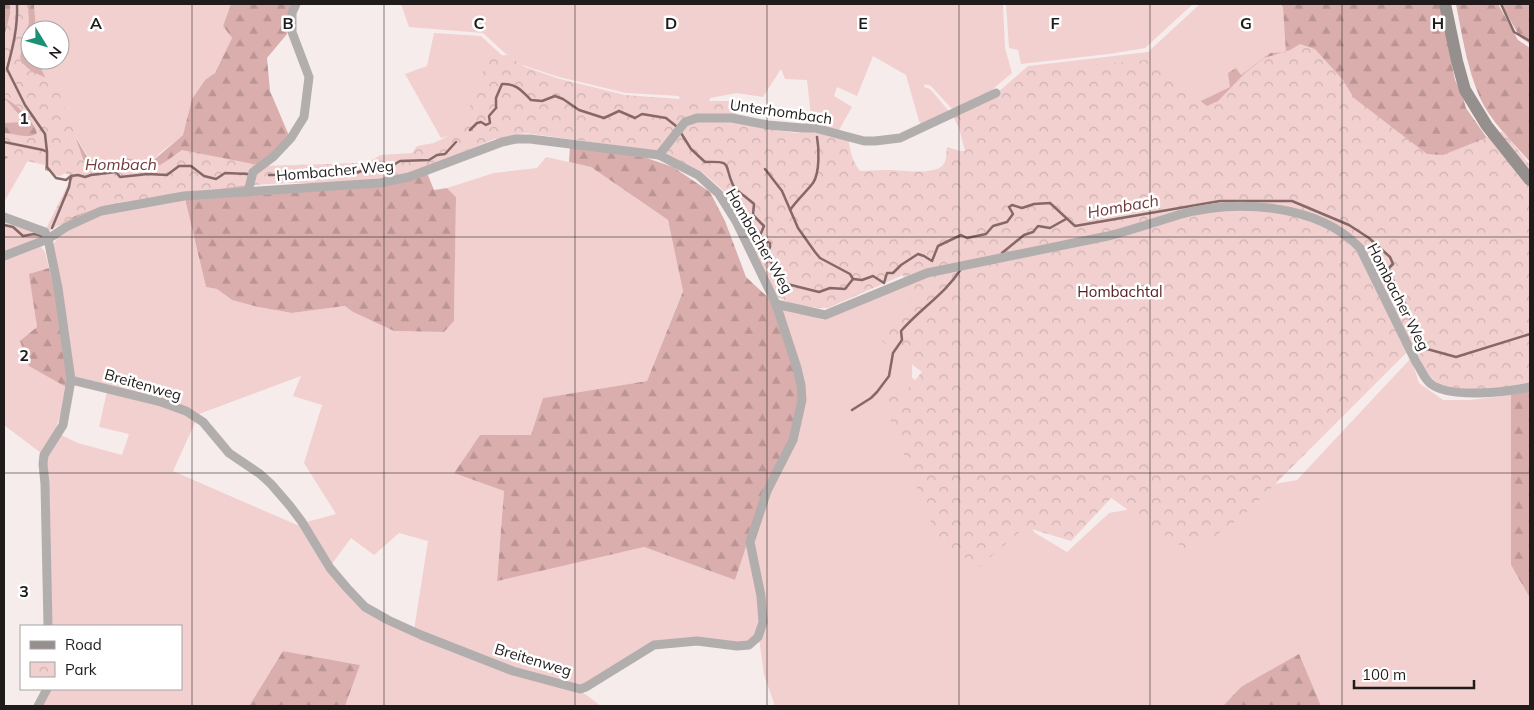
<svg xmlns="http://www.w3.org/2000/svg" width="1534" height="710" viewBox="0 0 1534 710" font-family="Mulish,sans-serif">
<style>
.grass{fill:#f1d0cf}
.forest{fill:url(#forest-firs)}
.park{fill:url(#park-crowns)}
.lines{fill:none;stroke-linecap:round;stroke-linejoin:round}
.stream{stroke:#866867;stroke-width:2.5}
.street{stroke:#b3aeae;stroke-width:9}
.secondary{stroke:#958f8e;stroke-width:12}
.grid{fill:none;stroke:#201c1c;stroke-width:1;stroke-opacity:0.55}
.labels{text-anchor:middle;stroke-width:5;stroke-linejoin:round;paint-order:stroke}
.street-label{font-size:15px;fill:#201c1c;stroke:#fff}
.park-label{font-size:15px;fill:#531c20;stroke:#fff}
.water-label{font-size:16px;font-style:italic;fill:#73393b;stroke:#fff}
.grid-label{font-size:16px;text-anchor:middle;font-weight:bold;fill:#201c1c;stroke:#fff;stroke-width:5;stroke-linejoin:round;paint-order:stroke}
</style>
<defs>
<pattern id="forest-firs" width="22" height="20" patternUnits="userSpaceOnUse" patternTransform="scale(1.25)"><rect width="22" height="20" fill="#daaead"/><path d="M5 1l3.5 6h-7zM16 11l3.5 6h-7z" fill="#bb9594"/></pattern>
<pattern id="park-crowns" width="20" height="18" patternUnits="userSpaceOnUse" patternTransform="scale(1.25)"><rect width="20" height="18" fill="#f1d0cf"/><path d="M2 6a3 3 0 1 1 6 0M12 15a3 3 0 1 1 6 0" fill="none" stroke="#ceb2b1"/></pattern>
</defs>
<rect width="100%" height="100%" fill="#f7ecec"/>
<!-- grass -->
<g class="grass">
<polygon points="34,4 231,4 223,26 232,38 215,73 205,80 192,99 183,135 160,153 149,164 127,158 109,168 89,158 64,118 40,66 39,60 60,60 60,30 36,30"/>
<polygon points="401,4 1003,4 1005,48 1012,73 987,94 952,109 931,86 925,84 924,87 930,89 948,110 947,115 922,126 919,121 906,75 873,56 857,96 837,87 834,96 852,107 839,130 812,125 807,80 785,79 781,69 763,97 737,93 710,98 707,115 684,116 679,96 626,93 559,77 522,65 507,55 483,33 409,27"/>
<polygon points="1006,4 1193,4 1145,48 1109,54 1021,64 1018,50 1009,48"/>
<polygon points="1200,4 1281,4 1283,8 1287,52 1270,53 1241,75 1235,68 1231,87 1176,113 1016,90 997,93 1028,66 1148,52"/>
<polygon points="434,33 481,36 507,60 656,151 526,133 496,139 492,122 441,138 405,74 427,66"/>
<polygon points="4,100 7,101 25,123 4,123"/>
<polygon points="45,131 4,202 4,160"/>
<path d="M546,157L591,167L668,220L683,290L647,381L543,398L531,435H480L454,473L504,491L497,580L644,547L735,580L748,541L760,596L763,622L758,636L749,643L737,645L697,640L654,644L581,687L513,670L414,630L428,541L399,533L374,555L351,538L331,565L303,523L336,514L304,463L322,405L293,396L301,376L199,414L173,471L297,525L300,524L329,568L364,609L420,636L512,673L581,691L601,706H345L360,665L283,651L249,706H41L47,698L50,689H181V626H49L46,456L59,434L78,443L122,455L129,434L99,427L108,387L74,378L64,323L53,247C63,212 154,205 185,200L206,287L217,289L232,300L258,307L292,313L346,306L353,312L394,331L444,332L454,321L456,197L447,188L494,173L537,168Z"/>
<polygon points="4,221 44,234 44,237 4,254"/>
<polygon points="40,246 45,252 49,268 30,275 37,327 68,388 64,404 55,431 41,453 4,425 4,259"/>
<polygon points="907,285 913,304 912,377 1035,533 1067,552 1109,513 1297,480 1411,358 1419,383 1443,400 1470,400 1511,395 1511,565 1530,598 1530,706 1321,706 1313,688 1241,687 1223,706 775,706 764,675 759,638 765,622 752,541 778,304 823,320"/>
</g>
<!-- forest -->
<g class="forest">
<polygon points="4,4 34,4 36,30 30,30 30,60 39,60 40,66 64,118 88,158 109,168 127,158 149,164 183,135 192,99 205,80 215,73 232,38 223,26 231,4 294,4 291,12 287,34 267,58 270,91 290,138 242,196 427,173 434,190 447,188 456,197 454,321 444,332 394,331 353,312 345,306 292,313 258,307 232,300 217,289 206,287 184,195 102,208 84,214 50,229 74,170 57,174 45,170 45,131 4,160 4,123 25,122 7,101 4,100"/>
<polygon points="1281,4 1440,4 1455,80 1462,94 1466,108 1487,138 1525,181 1176,113 1230,87 1228,73 1236,68 1241,75 1270,53 1286,52 1283,8"/>
<path d="M1456,4H1498L1518,40L1530,48V162C1513,142 1491,122 1480,98C1467,68 1462,35 1456,4Z"/>
<polygon points="1501,4 1530,4 1530,44 1520,37"/>
<polygon points="570,146 632,153 673,167 710,192 725,221 746,277 773,302 795,369 799,399 791,439 748,541 735,580 644,547 497,581 504,491 454,473 480,435 531,435 543,398 647,381 683,291 668,220 591,167 569,162"/>
<polygon points="49,268 54,287 68,388 29,366 20,341 37,327 29,274"/>
<polygon points="1530,390 1530,598 1511,565 1511,395"/>
<polygon points="283,651 360,665 345,706 249,706"/>
<polygon points="1299,654 1321,706 1223,706 1241,687"/>
</g>
<!-- park -->
<path class="park" d="M10,4H28L29,22L20,57C26,75 48,74 56,86C59,91 61,98 63,104C71,122 77,141 83,159C86,162 86,163 89,165C100,169 141,171 152,168C163,165 173,156 182,150L263,166L358,163L368,162L381,155L412,153L417,146L434,143L448,136L465,120L487,60L495,56L507,55L525,67L560,79L625,95L707,101H736V121L744,120L767,129L798,133L820,129L848,137C850,150 852,161 860,171C868,171 876,170 884,170C898,169 931,176 942,166C947,161 946,154 947,147L960,151H965L959,128L952,114C968,108 988,103 1002,92C1011,86 1016,75 1025,71L1146,60L1207,106L1218,101L1245,73L1264,58L1290,50L1300,44L1315,49L1343,80L1354,98L1427,154L1443,155L1503,131L1530,165V384C1508,389 1452,395 1434,380C1423,370 1420,358 1413,346L1243,516L1191,553L1111,498L1071,541L1025,527L979,567L938,540L883,401L888,396L902,395L922,372L873,334L911,301L903,275L828,308L806,307L795,305L775,296L724,191L701,171L671,157L644,149L522,132L505,135L494,139L426,168L383,180L335,183H285L241,186L113,204L77,215L48,231L46,229L67,186L74,177L65,173L60,176L54,175L45,165L4,156V133C14,133 29,140 37,133C34,121 15,102 4,98V37L10,14Z"/>
<g class="lines">
<!-- stream -->
<g class="stream">
<path d="M17,4C18,26 13,47 7,69L25,105L45,134L47,152"/>
<polyline points="1501,4 1514,32 1530,41"/>
<path d="M470,130L477,123L481,122L486,125L490,123L489,116L496,108V98L502,84C516,83 522,91 531,100L542,101L555,96L563,99L579,110L604,118L619,111L635,118L642,114L666,118L676,126"/>
<path d="M681,133L691,149L705,162C734,161 723,164 733,185C737,192 748,198 754,204L753,215L764,226L759,238L761,240L766,241L770,243V247L767,254L779,277L787,284L819,292L830,288L845,289L853,279L862,280L873,276L884,283L887,273H893L901,265L918,254L924,256L932,261L938,246L961,235L967,238L986,234L993,226L1007,222L1013,214L1009,207L1012,205L1022,208L1034,204L1050,203L1075,226L1220,201H1292L1349,225L1369,238L1390,257L1393,264L1388,269L1392,273V278L1408,309L1416,338L1427,349L1456,357L1530,334"/>
<polyline points="4,142 43,150 47,152 47,167 56,178 66,180 71,176"/>
<polyline points="765,169 782,191 798,228 815,252 820,258 850,274 853,279"/>
<polyline points="269,175 356,173 375,166 390,167 400,161 429,160 437,155 445,154 456,142"/>
<path d="M790,210C797,200 806,192 813,183C820,173 819,148 817,137"/>
<polyline points="4,225 13,227 23,236 34,234 43,236"/>
<polyline points="52,228 69,187 71,176 78,175 85,177 91,175 116,172 120,177 148,174 167,175 179,166 191,166 204,176 216,179 225,173 248,174"/>
<polyline points="1002,253 1024,235 1033,232 1038,226 1050,228 1066,219"/>
<path d="M852,410L871,398L877,392L889,376L893,353L902,340L901,331C920,309 945,294 961,269"/>
</g>
<!-- street -->
<g class="street">
<polyline points="659,155 685,122 697,118 732,118 768,125 802,128 815,128 864,141 875,141 900,138 996,93"/>
<polyline points="248,192 253,172 273,157 291,138 304,117 309,77 292,32 292,13 296,4"/>
<polyline points="4,217 45,232 48,239 58,288 71,380 63,425 44,455 43,464 45,484 48,626"/>
<polyline points="4,256 48,239 66,227 101,211 184,196 380,183 409,177 502,142 516,139 530,139 659,155 698,175 719,194 736,221 776,304 797,368 801,385 802,400 793,440 767,491 750,542 761,596 763,622 758,637 749,645 737,646 697,641 654,645 586,687 580,689 513,671 421,635 388,620 365,607 347,588 330,568 302,522 290,506 271,484 260,474 229,453 203,422 186,411 161,402 71,380"/>
<path d="M776,304L825,315L927,273L1108,236C1132,230 1155,222 1178,215C1235,199 1317,203 1360,248L1416,362C1421,369 1424,379 1431,384C1451,399 1506,392 1530,387"/>
<polyline points="38,706 47,689"/>
</g>
<!-- secondary -->
<polyline class="secondary" points="1445,4 1457,61 1465,90 1487,126 1530,180"/>
</g>
<!-- grid -->
<path class="grid" d="M192,4V706M384,4V706M575,4V706M767,4V706M959,4V706M1150,4V706M1342,4V706M4,237H1530M4,473H1530"/>
<g class="labels">
<!-- street labels -->
<g class="street-label">
<text transform="translate(781 112) rotate(8)" y="5">Unterhombach</text>
<text transform="translate(335 171) rotate(-5)" y="5">Hombacher Weg</text>
<text transform="translate(759 241) rotate(60)" y="5">Hombacher Weg</text>
<text transform="translate(1398 297) rotate(63)" y="5">Hombacher Weg</text>
<text transform="translate(143 385) rotate(16)" y="5">Breitenweg</text>
<text transform="translate(533 660) rotate(17)" y="5">Breitenweg</text>
</g>
<!-- park labels -->
<g class="park-label">
<text x="1120" y="297">Hombachtal</text>
</g>
<!-- water labels -->
<g class="water-label">
<text x="121" y="170">Hombach</text>
<text transform="translate(1123 206) rotate(-10)" y="6">Hombach</text>
</g>
</g>
<g class="grid-label">
<text x="96" y="29">A</text>
<text x="288" y="29">B</text>
<text x="479" y="29">C</text>
<text x="671" y="29">D</text>
<text x="863" y="29">E</text>
<text x="1055" y="29">F</text>
<text x="1246" y="29">G</text>
<text x="1438" y="29">H</text>
<text x="24" y="124">1</text>
<text x="24" y="361">2</text>
<text x="24" y="597">3</text>
</g>
<!-- border -->
<rect width="1534" height="710" fill="none" stroke="#201c1c" stroke-width="10"/>
<!-- legend -->
<rect x="20" y="625" width="162" height="65" fill="#ffffff" stroke="#a6a4a4"/>
<rect x="30" y="641" width="25" height="8" fill="#958f8e" stroke="#a6a4a4"/>
<text x="65" y="650" font-size="15" fill="#201c1c">Road</text>
<rect x="30" y="662" width="25" height="15" fill="url(#park-crowns)" stroke="#a6a4a4"/>
<text x="65" y="675" font-size="15" fill="#201c1c">Park</text>
<!-- north arrow -->
<g transform="translate(45 45) rotate(127)"><circle r="24" fill="#ffffff" stroke="#a6a4a4"/>
<path d="M0-4L9 19L0 12L-9 19Z" fill="#1c9073"/>
<text y="-8" font-size="14" font-weight="bold" text-anchor="middle" fill="#201c1c">N</text>
</g>
<!-- scale -->
<path d="M1354 680v8h120v-8" fill="none" stroke="#201c1c" stroke-width="2.5"/>
<text x="1362" y="680" font-size="15" fill="#201c1c" stroke="#ffffff" stroke-width="4" paint-order="stroke">100 m</text>
</svg>
